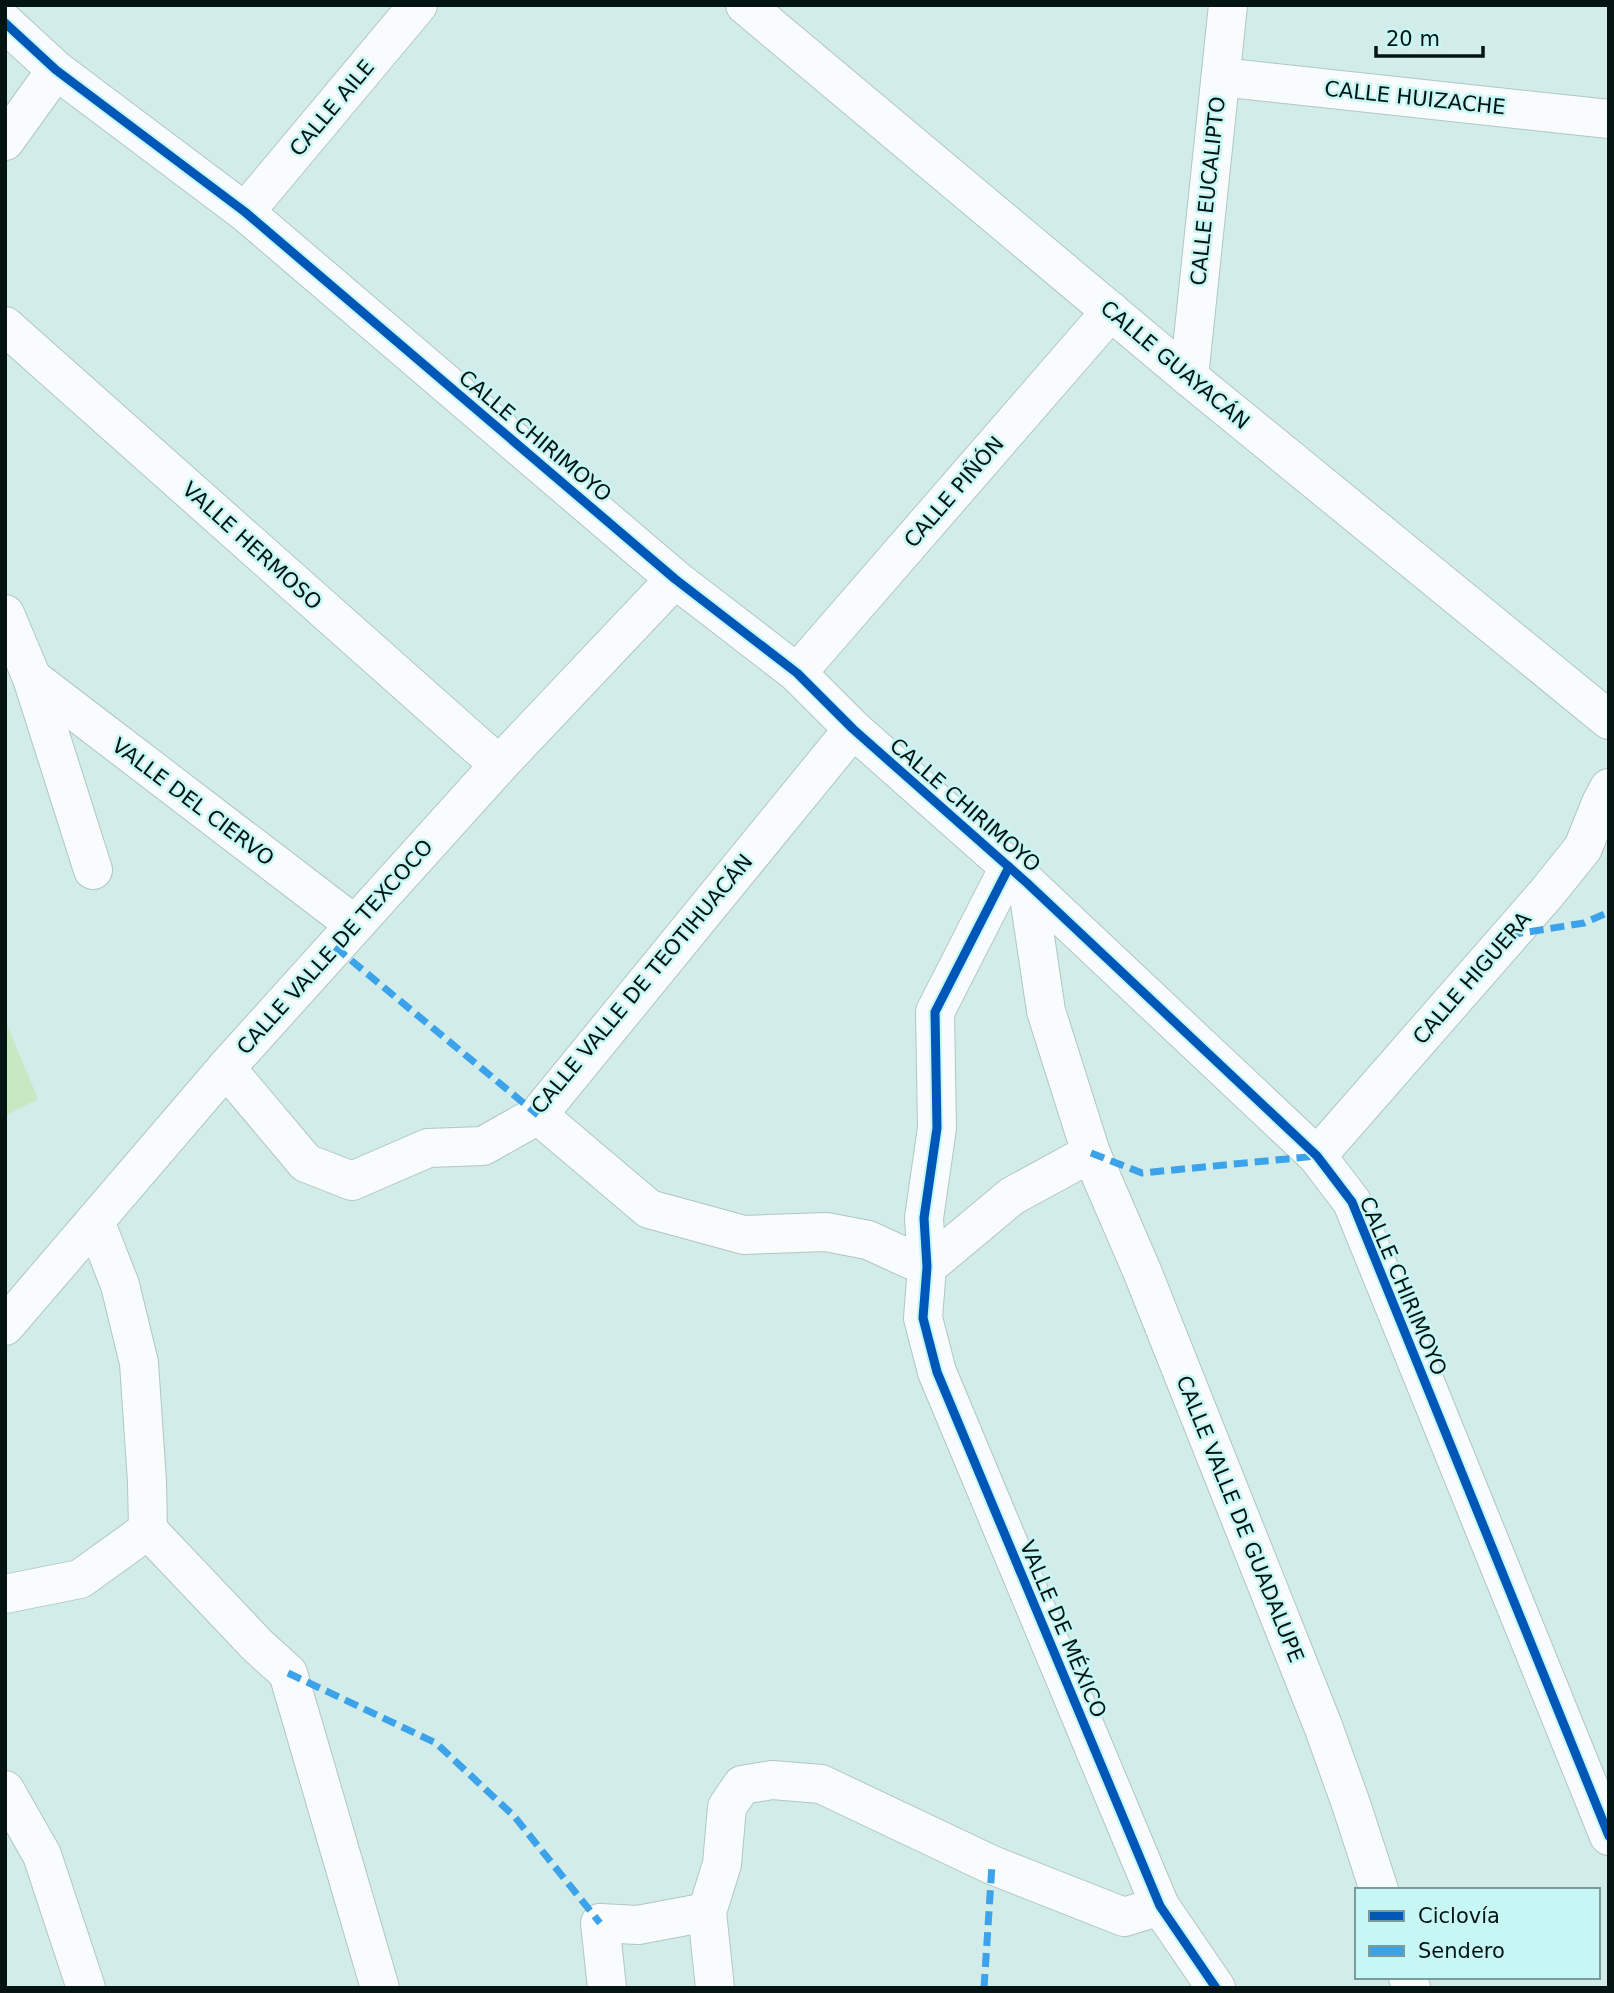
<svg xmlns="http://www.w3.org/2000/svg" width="1614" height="1993" viewBox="0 0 1614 1993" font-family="'DejaVu Sans',sans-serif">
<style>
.green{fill:#c6e8c3}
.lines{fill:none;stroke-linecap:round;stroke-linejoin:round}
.minor-casing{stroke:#b1c6c4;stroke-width:40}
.minor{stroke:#f8fcfc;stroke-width:38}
.quiet{stroke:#3ca2ea;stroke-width:7;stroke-dasharray:14 7;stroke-linecap:butt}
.cycleway-casing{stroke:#c7f7f4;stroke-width:13}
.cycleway{stroke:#0057b8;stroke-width:9}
.labels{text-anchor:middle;stroke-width:5;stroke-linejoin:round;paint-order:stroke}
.street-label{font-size:21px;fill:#031413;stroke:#c7f7f4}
</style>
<rect width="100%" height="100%" fill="#d2ecea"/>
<!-- green -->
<polygon class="green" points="5,1020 38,1099 5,1116"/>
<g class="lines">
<!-- minor casing -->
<g class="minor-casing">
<g id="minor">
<polyline points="745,5 1189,377 1609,720"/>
<polyline points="5,23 56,70 245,212 675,579 797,673 853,729 1027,883 1317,1156 1352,1202 1609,1836"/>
<polyline points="1221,77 1609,119"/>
<polyline points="5,141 56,70"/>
<polyline points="245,212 418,5"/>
<polyline points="5,326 499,765"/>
<polyline points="1189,377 1228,5"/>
<polyline points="5,614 32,678 93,870"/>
<polyline points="797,673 1111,311"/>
<polyline points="32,678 355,925"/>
<polyline points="1009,867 935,1012 937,1128 924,1218 927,1267 923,1318 937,1372 1160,1906 1216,1988"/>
<polyline points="226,1068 306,1163 352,1181 428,1148 483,1146 538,1115 853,729"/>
<polyline points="538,1115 649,1209 744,1235 826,1232 868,1240 927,1267"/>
<polyline points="1091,1153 1142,1271 1323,1726 1351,1804 1379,1890"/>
<polyline points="1317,1156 1546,894 1583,848 1601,803 1609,788"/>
<polyline points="95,1221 120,1285 139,1363 147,1482 148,1530 257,1645 288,1673 380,1988"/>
<polyline points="927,1267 1012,1196 1091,1153 1046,1011 1027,883"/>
<polyline points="5,1326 226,1068 499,765 675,579"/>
<polyline points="5,1594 80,1579 148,1530"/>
<polyline points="5,1790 42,1855 86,1988"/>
<polyline points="1408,1977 1411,1988"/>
<polyline points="607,1988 600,1923 638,1925 707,1912"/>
<polyline points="715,1988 707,1912 722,1864 727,1807 742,1785 772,1780 821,1784 992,1865 1124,1917 1160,1906"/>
</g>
</g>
<!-- minor -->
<use href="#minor" class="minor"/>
<!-- quiet -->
<g class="quiet">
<polyline points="1509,935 1584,923 1609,912"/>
<polyline points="335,947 538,1115"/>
<polyline points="1091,1153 1142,1173 1317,1156"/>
<polyline points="288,1673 436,1743 514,1816 600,1923"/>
<polyline points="984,1988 992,1865"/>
</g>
<!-- cycleway casing -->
<g class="cycleway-casing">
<g id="cycleway">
<polyline points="5,23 56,70 245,212 675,579 797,673 853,729 1027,883 1317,1156 1352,1202 1609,1836"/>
<polyline points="1009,867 935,1012 937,1128 924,1218 927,1267 923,1318 937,1372 1160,1906 1216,1988"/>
</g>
</g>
<!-- cycleway -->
<use href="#cycleway" class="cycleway"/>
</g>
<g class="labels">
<!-- street labels -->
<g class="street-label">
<text transform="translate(1415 98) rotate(6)" y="7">CALLE HUIZACHE</text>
<text transform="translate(332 108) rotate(-50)" y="7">CALLE AILE</text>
<text transform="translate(1208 191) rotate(-84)" y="7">CALLE EUCALIPTO</text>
<text transform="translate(1175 365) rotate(40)" y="7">CALLE GUAYACÁN</text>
<text transform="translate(535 436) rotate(40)" y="7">CALLE CHIRIMOYO</text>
<text transform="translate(954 492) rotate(-49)" y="7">CALLE PIÑÓN</text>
<text transform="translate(252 546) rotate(42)" y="7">VALLE HERMOSO</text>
<text transform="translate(193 802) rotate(37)" y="7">VALLE DEL CIERVO</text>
<text transform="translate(965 805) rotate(41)" y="7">CALLE CHIRIMOYO</text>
<text transform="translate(335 947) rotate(-48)" y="7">CALLE VALLE DE TEXCOCO</text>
<text transform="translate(1472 978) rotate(-49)" y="7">CALLE HIGUERA</text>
<text transform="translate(642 984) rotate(-50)" y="7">CALLE VALLE DE TEOTIHUACÁN</text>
<text transform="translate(1403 1286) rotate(67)" y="7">CALLE CHIRIMOYO</text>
<text transform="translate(1240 1519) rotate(68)" y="7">CALLE VALLE DE GUADALUPE</text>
<text transform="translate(1063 1629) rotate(67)" y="7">VALLE DE MÉXICO</text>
</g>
</g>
<!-- border -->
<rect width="1614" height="1993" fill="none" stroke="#031413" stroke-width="14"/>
<!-- legend -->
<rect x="1355" y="1888" width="245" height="91" fill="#c7f7f4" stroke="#799c9a" stroke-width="2"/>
<rect x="1369" y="1911" width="35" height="10" fill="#0057b8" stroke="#799c9a" stroke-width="2"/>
<text x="1418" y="1923" font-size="21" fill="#031413">Ciclovía</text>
<rect x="1369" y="1946" width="35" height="10" fill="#3ca2ea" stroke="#799c9a" stroke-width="2"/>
<text x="1418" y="1958" font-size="21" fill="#031413">Sendero</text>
<!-- scale -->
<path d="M1376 46v10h107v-10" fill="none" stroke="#031413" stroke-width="3.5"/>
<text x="1386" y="46" font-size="21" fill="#031413" stroke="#c7f7f4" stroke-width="5" paint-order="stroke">20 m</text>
</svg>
